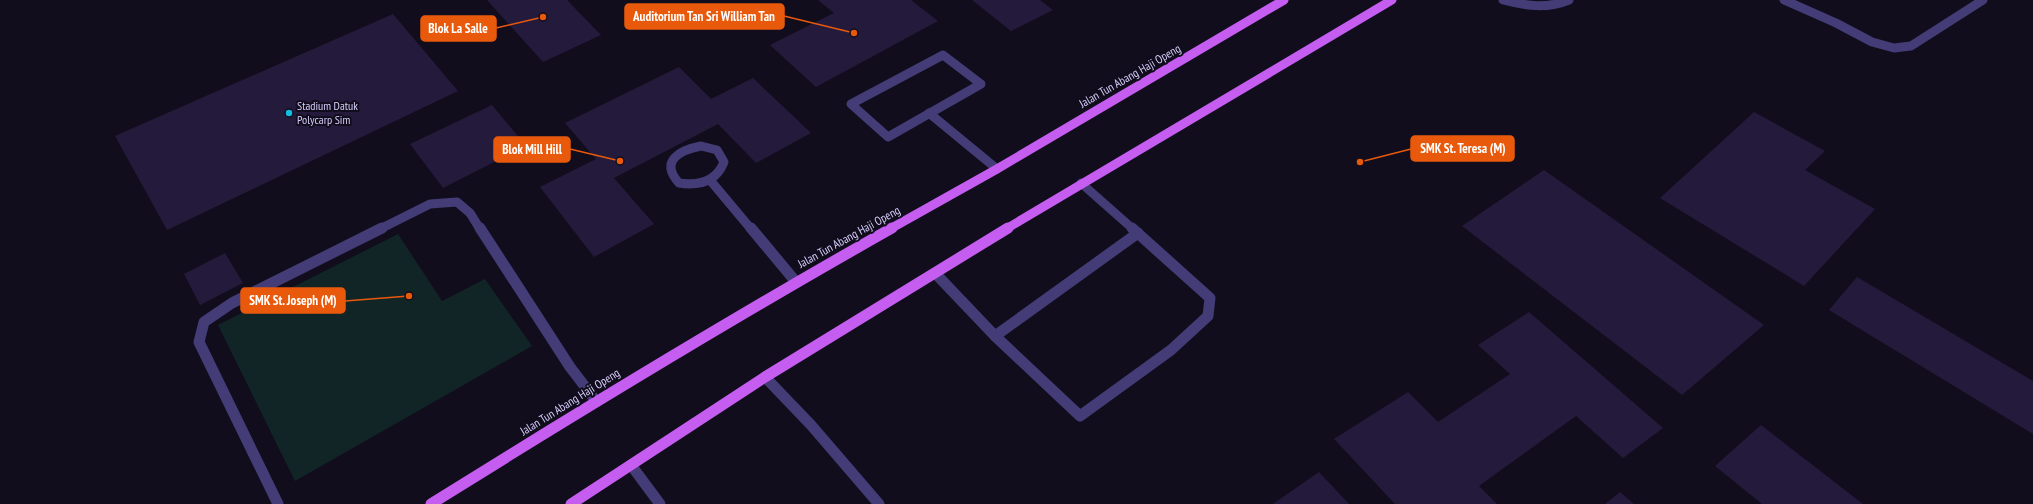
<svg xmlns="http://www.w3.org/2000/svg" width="2033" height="504" viewBox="0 0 2033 504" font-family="'PT Sans Narrow',sans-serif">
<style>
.green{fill:#112526}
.building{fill:#241b3c}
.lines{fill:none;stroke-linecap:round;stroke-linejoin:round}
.lane-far1{stroke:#433c77;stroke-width:9}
.lane{stroke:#433c77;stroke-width:11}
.primary-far1{stroke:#c55df1;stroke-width:9}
.primary{stroke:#c55df1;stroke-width:11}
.poi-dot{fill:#13bde0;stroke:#110d1c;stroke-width:1.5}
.labels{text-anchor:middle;stroke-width:4;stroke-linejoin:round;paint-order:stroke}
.street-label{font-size:12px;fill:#d5cdfb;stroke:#110d1c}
.poi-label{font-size:12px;fill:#d5cdfb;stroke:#110d1c;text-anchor:start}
.leader{fill:none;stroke:#e8590c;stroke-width:1.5}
.callout-dot{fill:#e8590c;stroke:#110d1c;stroke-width:1.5}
.callout{fill:#e8590c;stroke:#e8590c;stroke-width:1.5}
.callout-label{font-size:13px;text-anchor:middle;font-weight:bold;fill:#fff}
</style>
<rect width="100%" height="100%" fill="#110d1c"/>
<!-- green -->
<polygon class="green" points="398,234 442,301 485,279 532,346 295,481 218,325"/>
<!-- building -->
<g class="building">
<polygon points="487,0 567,0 601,35 543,62"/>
<polygon points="818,0 911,0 938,21 816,87 770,45 834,13"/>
<polygon points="972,0 1040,0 1053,10 1011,31"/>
<polygon points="393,14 458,91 167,230 115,136"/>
<polygon points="679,67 711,99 753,78 811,133 756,163 718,124 614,178 654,224 594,257 540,187 596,159 565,123"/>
<polygon points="492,105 526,146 443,188 410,144"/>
<polygon points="1754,112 1825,151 1805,170 1875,209 1804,286 1660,198"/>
<polygon points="1544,170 1764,325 1682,395 1462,226"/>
<polygon points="225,253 243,283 200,305 184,274"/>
<polygon points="1857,277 2033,381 2033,434 1829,310"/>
<polygon points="1529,312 1663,428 1623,458 1576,416 1479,486 1497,504 1395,504 1334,439 1408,392 1438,422 1510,374 1478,345"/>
<polygon points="1761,425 1863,504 1762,504 1715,466"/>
<polygon points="1319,472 1349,504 1273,504"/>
<polygon points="1620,492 1634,504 1605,504"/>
</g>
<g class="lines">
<!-- lane-far1 -->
<g class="lane-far1">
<path d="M1503,0C1526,6 1547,9 1569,0"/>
<polyline points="1784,0 1836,23 1872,42 1894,48 1911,46 1983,0"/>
<polygon points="943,55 981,84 888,137 851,104"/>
<polyline points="929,113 997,169"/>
<path d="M701,146L717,150L724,162C716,182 699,186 679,183C659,161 680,150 701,146Z"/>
<polyline points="710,180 751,229"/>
<polyline points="1081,183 1133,229"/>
<polyline points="380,229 430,204 457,202 470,213 480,229"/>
</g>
<!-- lane -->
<g class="lane">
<polyline points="480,228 570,367 596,401"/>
<polyline points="751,228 796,282"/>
<polyline points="935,273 995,336 1080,416 1171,350 1208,316 1210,298 1132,228"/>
<polyline points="995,336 1138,233"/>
<polyline points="765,377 811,425 879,504"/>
<polyline points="631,465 660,504"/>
<polyline points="278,504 199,342 204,322 232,303 382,228"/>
</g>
<!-- primary-far1 -->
<g class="primary-far1">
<polyline points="890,229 997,169 1284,0"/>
<polyline points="1006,229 1392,0"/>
</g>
<!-- primary -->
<g class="primary">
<path d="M431,504C583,409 736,316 892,228"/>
<polyline points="571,504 765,377 1008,228"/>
</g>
</g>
<!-- markers -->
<circle class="poi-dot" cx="289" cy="113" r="4"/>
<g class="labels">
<!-- street labels -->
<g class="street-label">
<text transform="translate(1130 76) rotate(-30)" y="4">Jalan Tun Abang Haji Openg</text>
<text transform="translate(849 237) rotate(-29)" y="4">Jalan Tun Abang Haji Openg</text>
<text transform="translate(570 402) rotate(-32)" y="4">Jalan Tun Abang Haji Openg</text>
</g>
<!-- poi labels -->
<g class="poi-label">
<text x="297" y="110">Stadium Datuk<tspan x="297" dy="14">Polycarp Sim</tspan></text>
</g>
</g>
<!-- callouts -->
<path class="leader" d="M854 33L784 16M543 17L496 28M1360 162L1411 149M620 161L570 149M409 296L345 301"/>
<g class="callout-dot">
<circle cx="854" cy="33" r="4"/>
<circle cx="543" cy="17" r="4"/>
<circle cx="1360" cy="162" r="4"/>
<circle cx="620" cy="161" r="4"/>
<circle cx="409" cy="296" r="4"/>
</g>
<g class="callout">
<rect x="625" y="4" width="159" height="25" rx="4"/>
<rect x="421" y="16" width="75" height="25" rx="4"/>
<rect x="1411" y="136" width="103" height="25" rx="4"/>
<rect x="494" y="137" width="76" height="25" rx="4"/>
<rect x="241" y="288" width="104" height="25" rx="4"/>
</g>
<g class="callout-label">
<text x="704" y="21">Auditorium Tan Sri William Tan</text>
<text x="458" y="33">Blok La Salle</text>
<text x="1463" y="153">SMK St. Teresa (M)</text>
<text x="532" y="154">Blok Mill Hill</text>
<text x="293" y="305">SMK St. Joseph (M)</text>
</g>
</svg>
